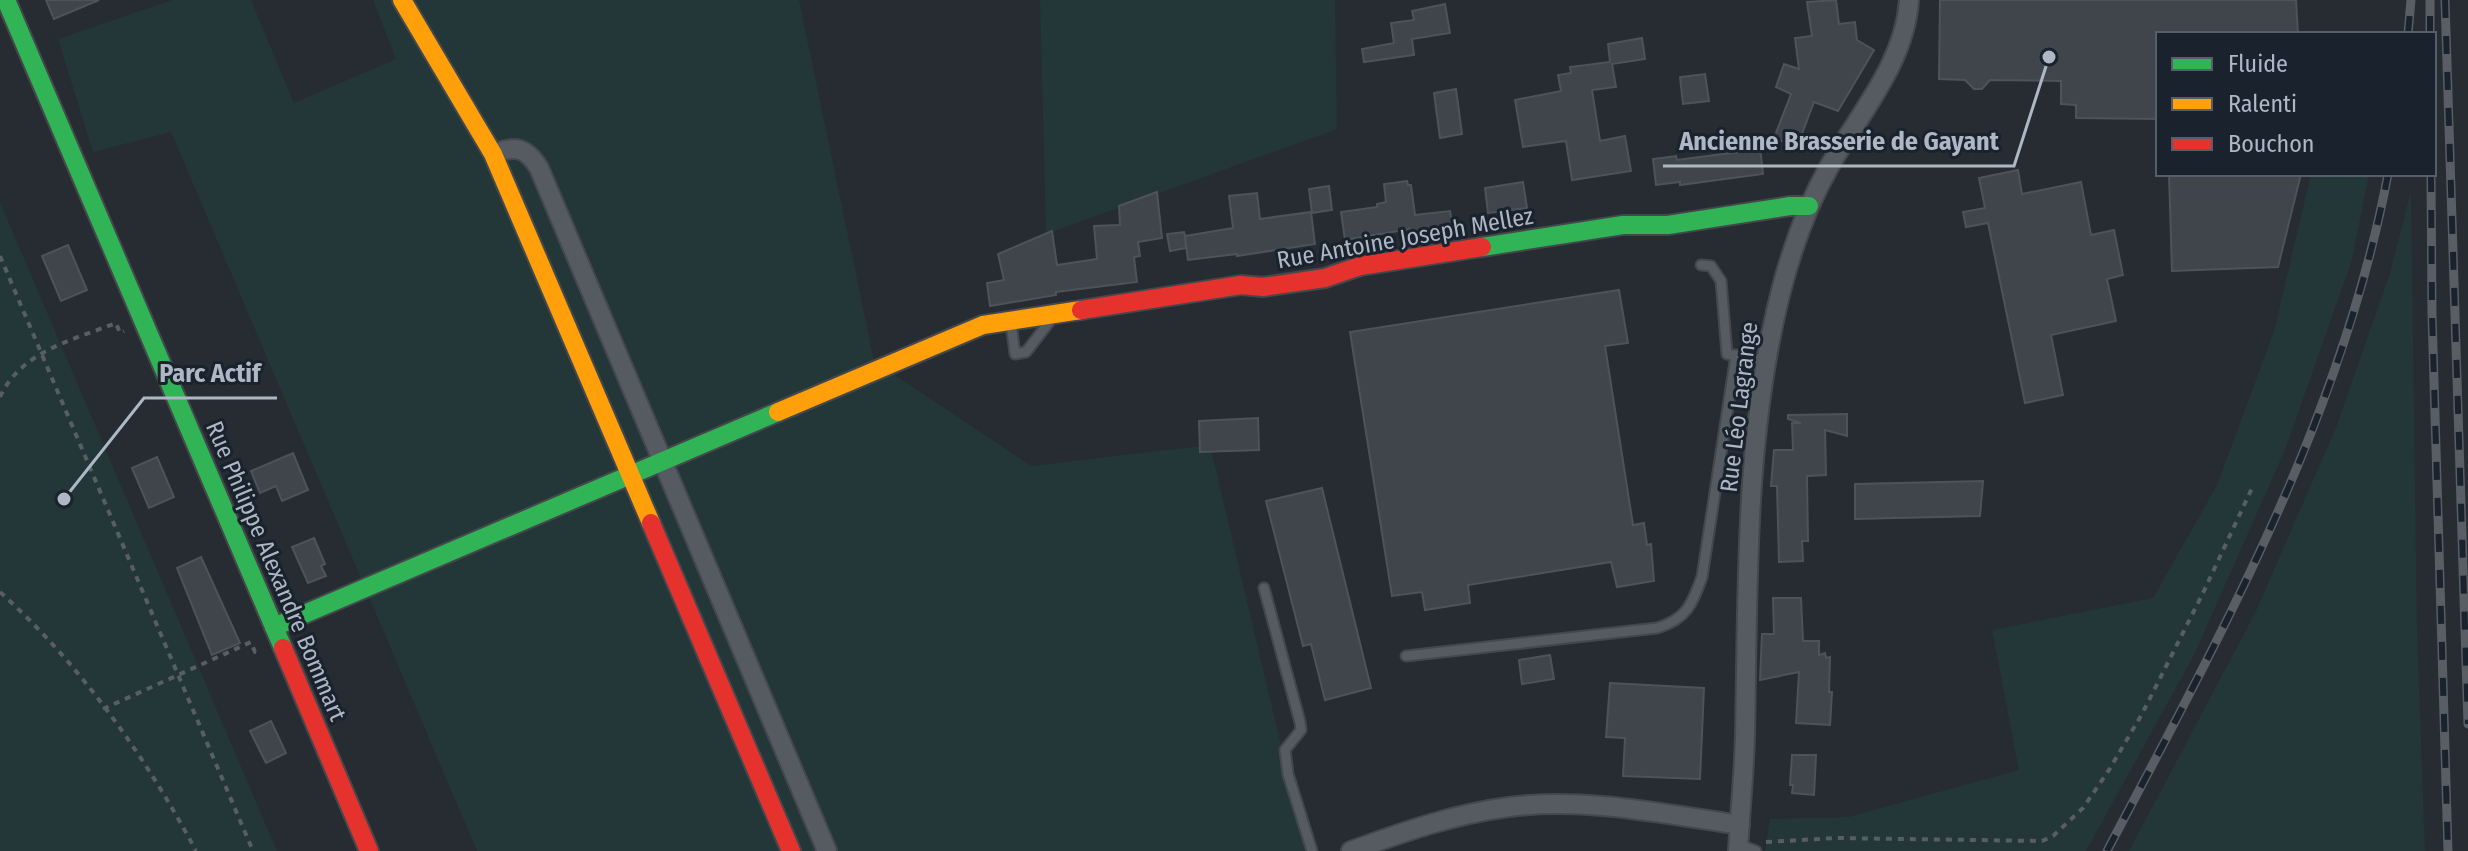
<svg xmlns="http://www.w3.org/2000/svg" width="2468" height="851" viewBox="0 0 2468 851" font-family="'Fira Sans Condensed',sans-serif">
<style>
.green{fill:#233638}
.building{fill:#40454b;stroke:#4d535a;stroke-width:2}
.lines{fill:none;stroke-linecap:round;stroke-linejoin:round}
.lane-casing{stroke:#44484d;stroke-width:13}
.street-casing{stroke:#44484d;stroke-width:22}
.fast-casing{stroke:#44484d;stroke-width:22}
.slow-casing{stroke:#44484d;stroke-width:22}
.jam-casing{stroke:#44484d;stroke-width:22}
.path{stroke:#585e64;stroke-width:4;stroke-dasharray:6 6;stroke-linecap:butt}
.lane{stroke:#565a61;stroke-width:9}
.street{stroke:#565a61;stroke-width:18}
.fast{stroke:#30b455;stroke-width:18}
.slow{stroke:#ff9f0a;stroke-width:18}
.jam{stroke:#e5322d;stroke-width:18}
.rail-casing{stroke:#595e64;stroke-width:9}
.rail{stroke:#19222d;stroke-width:6;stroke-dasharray:18;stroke-linecap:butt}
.labels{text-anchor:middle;stroke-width:6;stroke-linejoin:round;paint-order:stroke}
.street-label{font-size:24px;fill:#aeb8c5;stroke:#19222d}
.leader{fill:none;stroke:#aeb8c5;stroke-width:3}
.callout-dot{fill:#aeb8c5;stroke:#19222d;stroke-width:3}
.callout-label{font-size:26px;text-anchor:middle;font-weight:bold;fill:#aeb8c5;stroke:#19222d;stroke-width:6;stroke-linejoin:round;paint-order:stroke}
</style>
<rect width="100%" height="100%" fill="#262c32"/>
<!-- green -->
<g class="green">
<polygon points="172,0 251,0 294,103 396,59 373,0 799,0 874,361 1031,466 1210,445 1306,851 477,851 171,132 93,152 58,39"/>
<polygon points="1040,0 1335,0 1337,129 1046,234"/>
<polygon points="2311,174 2369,174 2352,260 2285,450 2194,655 2086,851 1765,851 1770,819 1848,817 2019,770 1992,630 2153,598 2217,485 2274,331"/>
<polygon points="2411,191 2417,630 2425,851 2129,851 2256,611 2337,425 2390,273"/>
<polygon points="0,202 277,851 0,851"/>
</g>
<!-- building -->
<g class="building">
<polygon points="46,0 99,0 54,19"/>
<polygon points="1836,0 1839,24 1855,22 1857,40 1874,50 1838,111 1814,102 1797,147 1774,138 1791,94 1776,87 1784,64 1799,69 1795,38 1812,36 1807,2"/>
<polygon points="1940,0 2296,0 2298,34 2158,34 2158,119 2076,118 2076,105 2061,104 2061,81 1990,80 1982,89 1974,89 1965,80 1939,79"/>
<polygon points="1445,4 1450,33 1412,39 1414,55 1364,62 1362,49 1394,43 1391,23 1414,20 1412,11"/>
<polygon points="1642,38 1645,59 1612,64 1616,87 1592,90 1600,141 1625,136 1631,171 1572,180 1566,141 1523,147 1515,100 1561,91 1558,75 1571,73 1570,67 1610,62 1608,44"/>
<polygon points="1705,74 1709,101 1683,104 1680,77"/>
<polygon points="1456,89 1462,134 1440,138 1434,93"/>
<polygon points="1760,147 1763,174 1680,185 1680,182 1656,185 1653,159 1676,156 1677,160 1738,152 1738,149"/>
<polygon points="2018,170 2022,194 2081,182 2091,235 2114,230 2123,275 2107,279 2116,321 2051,335 2063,395 2025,403 1988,223 1966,227 1963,212 1985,208 1979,178"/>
<polygon points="2169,174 2301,174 2278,267 2172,271"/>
<polygon points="1407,181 1408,185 1411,185 1415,215 1450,211 1453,227 1411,234 1410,229 1345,240 1341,212 1377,207 1377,204 1386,202 1384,184"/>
<polygon points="1523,182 1527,208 1488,213 1485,188"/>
<polygon points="1329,186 1332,210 1312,213 1309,189"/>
<polygon points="1157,192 1162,238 1138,242 1140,256 1134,257 1137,282 1056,292 1056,295 990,306 987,283 1004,280 998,254 1052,231 1057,265 1097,259 1094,226 1120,225 1119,206"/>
<polygon points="1257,193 1260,219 1311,212 1315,244 1237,256 1237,254 1188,260 1185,237 1186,248 1170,251 1167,234 1184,232 1185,236 1233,228 1229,196"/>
<polygon points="68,245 87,290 61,301 42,256"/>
<polygon points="1619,290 1628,343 1605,346 1633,525 1644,523 1647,545 1651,544 1654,581 1617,587 1611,562 1468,585 1470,603 1425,610 1422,592 1392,596 1350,332"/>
<polygon points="1847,414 1847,436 1825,430 1826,475 1807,476 1808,541 1802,541 1803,561 1779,562 1777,486 1771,486 1774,450 1793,450 1792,423 1801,423 1788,419 1788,415"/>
<polygon points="1258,418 1259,450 1200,452 1199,421"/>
<polygon points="293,453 308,490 282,501 276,486 260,493 251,471"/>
<polygon points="157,457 174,497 149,508 132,468"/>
<polygon points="1983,481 1980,516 1855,519 1855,484"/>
<polygon points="1322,488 1371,688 1325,700 1311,644 1303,646 1266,501"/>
<polygon points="314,538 325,564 321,566 326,576 308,583 292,547"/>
<polygon points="201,557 240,643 212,655 177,568"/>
<polygon points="1773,598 1801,598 1803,641 1819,641 1819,655 1825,653 1826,658 1830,657 1829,692 1832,692 1830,725 1796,723 1799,672 1760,680 1762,634 1774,634"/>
<polygon points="1550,655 1554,679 1522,684 1519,660"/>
<polygon points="1610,683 1704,688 1700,779 1623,776 1625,738 1606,737"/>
<polygon points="271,721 286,753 266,763 250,731"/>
<polygon points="1792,755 1816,755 1814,795 1792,793 1793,785 1790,785"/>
</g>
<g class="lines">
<!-- lane casing -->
<g class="lane-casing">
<g id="lane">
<polyline points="1701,265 1711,266 1721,281 1727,354 1766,360"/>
<polyline points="1011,323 1015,354 1026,352 1050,321"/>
<polyline points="1264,588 1300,722 1301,730 1285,750 1288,774 1312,851"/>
<path d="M1406,656L1657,628C1687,619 1692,604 1702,577L1736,355"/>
<polyline points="1738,844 1756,851"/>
</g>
</g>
<!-- street casing -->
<g class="street-casing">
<g id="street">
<path d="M493,154C515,145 526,147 539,168L827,851"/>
<path d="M1351,851C1403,832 1454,814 1509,807C1585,797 1665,814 1740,825"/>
<path d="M1738,851C1740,813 1744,775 1745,736C1748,588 1744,436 1781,291C1792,248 1807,206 1829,167C1859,114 1905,63 1909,0"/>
</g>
</g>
<!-- fast casing -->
<g class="fast-casing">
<g id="fast">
<polyline points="6,0 283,648"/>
<polyline points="1482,247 1623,225 1668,225 1790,206 1809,206"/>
<polyline points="274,627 778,412"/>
</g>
</g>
<!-- slow casing -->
<g class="slow-casing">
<g id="slow">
<polyline points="402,0 493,154 651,523"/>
<polyline points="778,412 983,325 1081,310"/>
</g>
</g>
<!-- jam casing -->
<g class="jam-casing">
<g id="jam">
<polyline points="1081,310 1241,285 1263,287 1325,278 1360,266 1482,247"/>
<polyline points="651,523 791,851"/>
<polyline points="283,648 369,851"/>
</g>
</g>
<!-- path -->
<g class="path">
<polyline points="0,256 253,851"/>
<path d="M0,397C21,351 73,340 116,323L120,333L124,331"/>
<path d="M0,592C80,664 146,757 196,851"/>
<polyline points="103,709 251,642 255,652 259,650"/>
<polyline points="1766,842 1836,838 2042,841 2053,836 2083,808 2109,770 2142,714 2203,593 2253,486"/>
</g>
<!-- lane -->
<use href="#lane" class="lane"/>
<!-- street -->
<use href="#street" class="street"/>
<!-- fast -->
<use href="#fast" class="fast"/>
<!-- slow -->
<use href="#slow" class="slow"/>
<!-- jam -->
<use href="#jam" class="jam"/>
<!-- rail casing -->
<g class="rail-casing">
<g id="rail">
<polyline points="2445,0 2468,724"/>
<polyline points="2408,34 2411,0"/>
<polyline points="2430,34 2430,0"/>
<polyline points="2431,174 2432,314 2448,851"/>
<path d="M2107,851C2221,634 2342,418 2388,174"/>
</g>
</g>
<!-- rail -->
<use href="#rail" class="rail"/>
</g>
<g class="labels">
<!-- street labels -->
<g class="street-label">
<text transform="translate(1405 238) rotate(-10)" y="8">Rue Antoine Joseph Mellez</text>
<text transform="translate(1739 407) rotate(-83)" y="8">Rue Léo Lagrange</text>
<text transform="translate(276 571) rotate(67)" y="8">Rue Philippe Alexandre Bommart</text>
</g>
</g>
<!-- callouts -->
<path class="leader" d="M2049 57L2014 166H1663M64 499L144 398H277"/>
<g class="callout-dot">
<circle cx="2049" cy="57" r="8"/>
<circle cx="64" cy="499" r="8"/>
</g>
<g class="callout-label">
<text x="1839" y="150">Ancienne Brasserie de Gayant</text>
<text x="210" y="382">Parc Actif</text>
</g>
<!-- legend -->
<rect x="2156" y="32" width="280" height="144" fill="#19222d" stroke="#555e6a" stroke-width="2"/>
<rect x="2172" y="58" width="40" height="12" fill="#30b455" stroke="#555e6a" stroke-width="2"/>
<text x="2228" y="72" font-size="24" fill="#aeb8c5">Fluide</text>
<rect x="2172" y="98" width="40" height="12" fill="#ff9f0a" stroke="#555e6a" stroke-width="2"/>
<text x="2228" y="112" font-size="24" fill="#aeb8c5">Ralenti</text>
<rect x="2172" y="138" width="40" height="12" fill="#e5322d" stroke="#555e6a" stroke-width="2"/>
<text x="2228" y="152" font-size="24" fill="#aeb8c5">Bouchon</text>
</svg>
